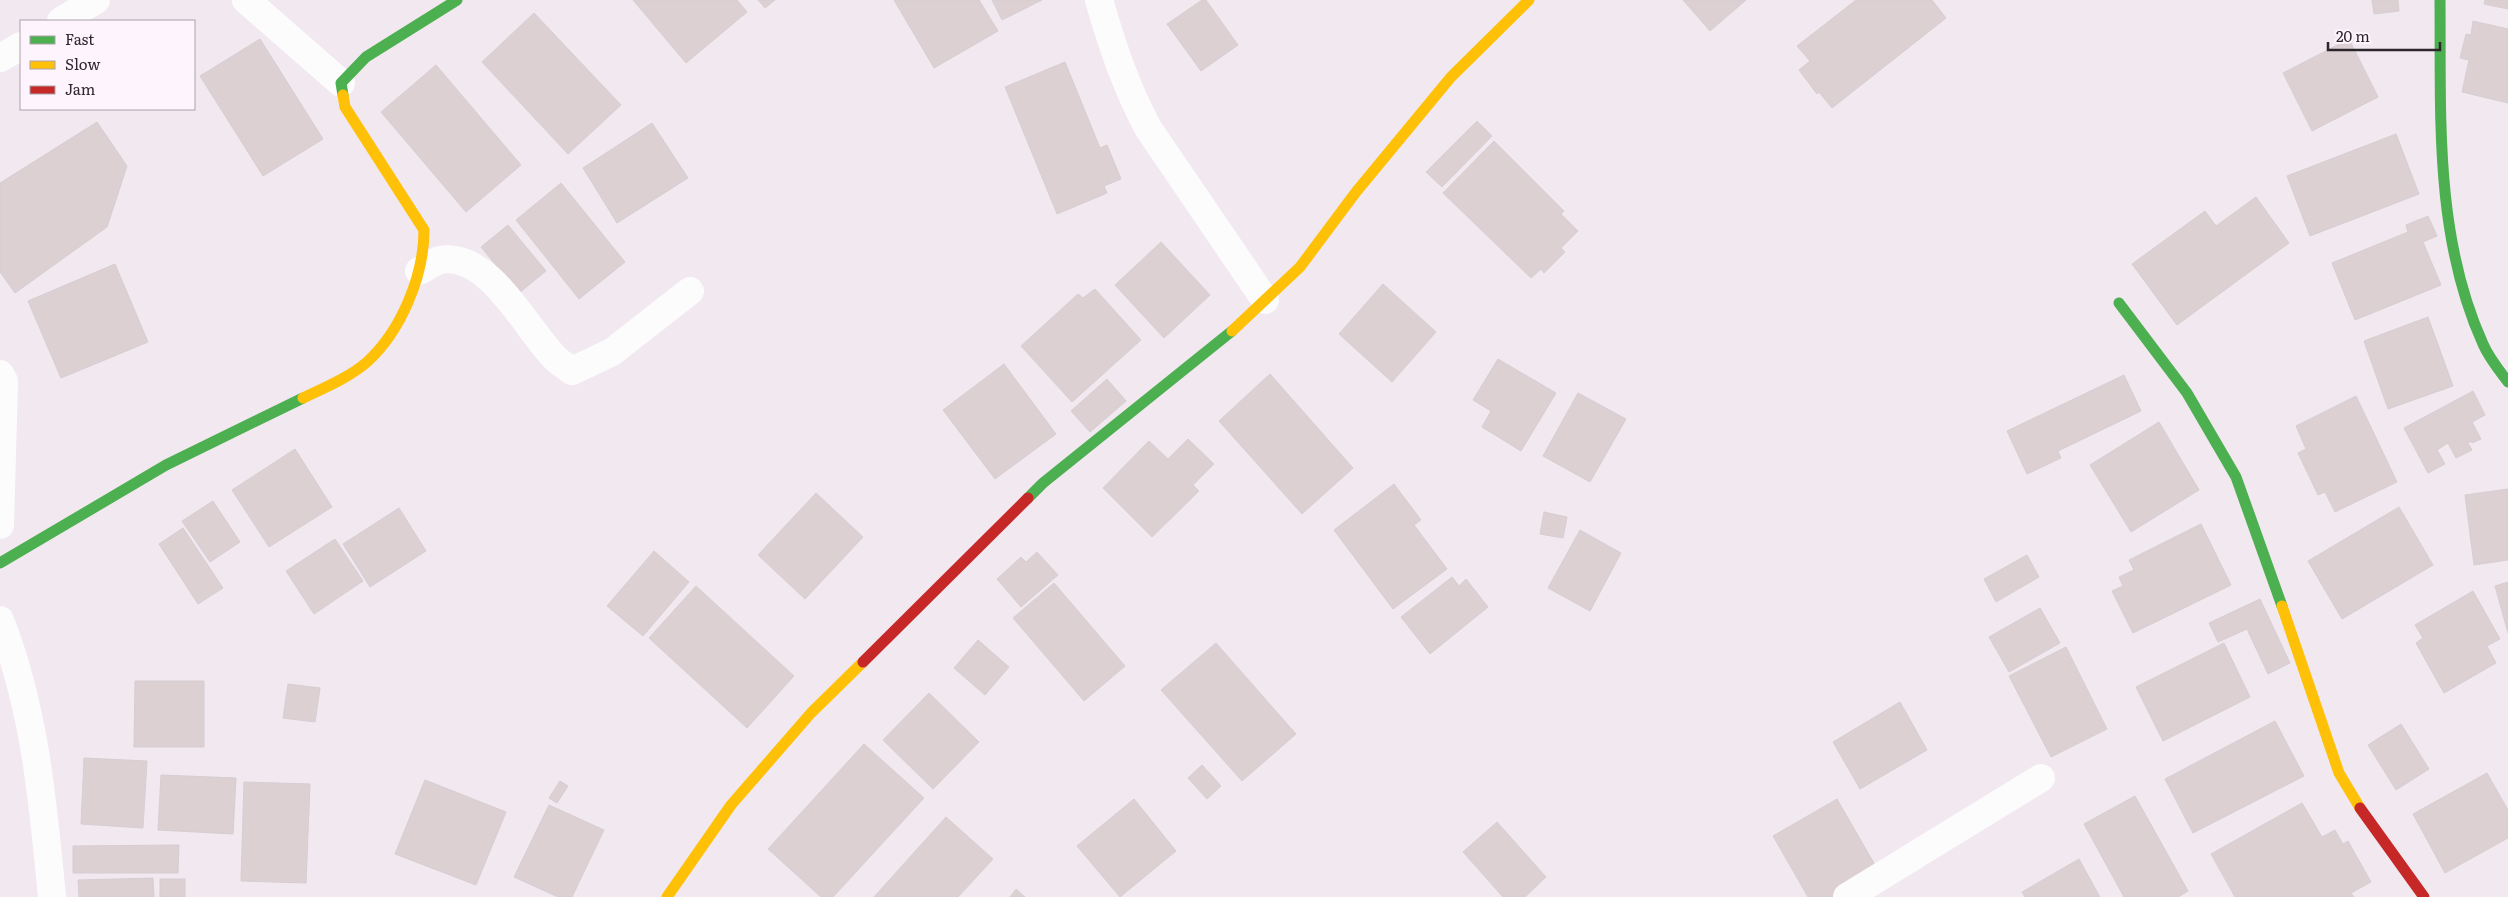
<svg xmlns="http://www.w3.org/2000/svg" width="2508" height="897" viewBox="0 0 2508 897" font-family="Literata,serif">
<style>
.building{fill:#dcd0d3;stroke:#d6ced1}
.lines{fill:none;stroke-linecap:round;stroke-linejoin:round}
.street{stroke:#fdfcfd;stroke-width:28}
.fast{stroke:#4caf50;stroke-width:11}
.slow{stroke:#ffc107;stroke-width:11}
.jam{stroke:#c62828;stroke-width:11}
</style>
<rect width="100%" height="100%" fill="#f1e8f0"/>
<!-- building -->
<g class="building">
<polygon points="633,0 737,0 747,12 686,63"/>
<polygon points="758,0 775,0 765,8"/>
<polygon points="894,0 979,0 998,31 934,68"/>
<polygon points="992,0 1042,0 1002,20"/>
<polygon points="1202,0 1206,0 1238,45 1201,71 1167,24"/>
<polygon points="1683,0 1746,0 1710,31"/>
<polygon points="1856,0 1932,0 1946,18 1832,108 1819,92 1817,94 1799,70 1810,61 1797,46"/>
<polygon points="2372,0 2398,0 2399,11 2374,14"/>
<polygon points="2485,0 2508,0 2508,9 2484,4"/>
<polygon points="534,13 621,105 568,154 482,62"/>
<polygon points="2473,21 2508,29 2508,103 2462,92 2469,60 2460,58 2466,34 2471,35"/>
<polygon points="260,39 323,139 263,176 200,76"/>
<polygon points="2349,39 2378,97 2312,131 2283,73"/>
<polygon points="1065,62 1100,148 1107,145 1121,179 1104,186 1107,193 1057,214 1005,87"/>
<polygon points="436,65 521,165 466,212 381,112"/>
<polygon points="1477,121 1492,136 1442,187 1426,172"/>
<polygon points="97,122 127,166 107,227 15,293 0,272 0,183"/>
<polygon points="652,123 688,178 617,223 583,168"/>
<polygon points="2396,134 2419,194 2310,236 2287,176"/>
<polygon points="1494,141 1564,211 1561,214 1578,231 1561,248 1565,252 1544,273 1541,269 1531,278 1443,193"/>
<polygon points="561,183 625,262 579,299 516,220"/>
<polygon points="2256,197 2289,243 2177,325 2132,264 2205,211 2216,226"/>
<polygon points="2428,216 2437,236 2423,242 2441,285 2355,320 2332,263 2408,232 2406,225"/>
<polygon points="508,225 546,271 519,293 481,247"/>
<polygon points="1161,242 1210,295 1164,338 1115,285"/>
<polygon points="115,264 148,342 61,378 28,301"/>
<polygon points="1383,284 1436,332 1392,382 1339,334"/>
<polygon points="1095,289 1141,340 1072,402 1021,346 1078,294 1083,298"/>
<polygon points="2428,317 2453,386 2388,409 2364,341"/>
<polygon points="1498,359 1556,393 1521,451 1482,427 1491,411 1473,400"/>
<polygon points="1004,364 1056,434 995,479 943,410"/>
<polygon points="1270,374 1353,468 1302,514 1219,421"/>
<polygon points="2124,375 2141,411 2058,451 2061,458 2027,474 2007,431"/>
<polygon points="1107,379 1126,401 1090,432 1071,411"/>
<polygon points="2473,391 2485,415 2472,422 2481,439 2472,443 2471,441 2468,443 2472,450 2456,458 2448,443 2437,450 2445,464 2428,473 2404,428"/>
<polygon points="1578,393 1626,419 1590,482 1543,456"/>
<polygon points="2356,396 2397,482 2335,512 2325,492 2318,495 2298,453 2306,449 2296,426"/>
<polygon points="2159,422 2199,490 2131,532 2090,465"/>
<polygon points="1188,439 1214,464 1193,485 1199,491 1152,537 1103,488 1149,441 1168,459"/>
<polygon points="295,449 332,507 269,547 232,490"/>
<polygon points="1394,484 1421,520 1414,525 1447,569 1393,609 1334,530"/>
<polygon points="2508,489 2508,560 2474,565 2465,495"/>
<polygon points="816,493 863,537 805,599 758,555"/>
<polygon points="213,501 240,542 210,562 182,521"/>
<polygon points="2399,507 2433,565 2342,619 2308,561"/>
<polygon points="399,508 426,551 370,587 343,544"/>
<polygon points="1544,512 1567,517 1563,538 1540,534"/>
<polygon points="2201,524 2231,585 2133,633 2112,591 2123,586 2119,577 2134,570 2129,560"/>
<polygon points="183,528 223,588 198,604 159,544"/>
<polygon points="1580,530 1621,553 1590,611 1548,588"/>
<polygon points="335,539 363,581 314,614 286,571"/>
<polygon points="654,551 689,582 643,636 607,606"/>
<polygon points="1037,552 1058,575 1021,607 997,579 1021,557 1026,562"/>
<polygon points="2027,555 2039,577 1996,602 1984,579"/>
<polygon points="1452,577 1459,586 1466,579 1488,607 1430,654 1401,617"/>
<polygon points="2508,582 2508,633 2495,586"/>
<polygon points="1054,583 1125,666 1084,701 1013,618"/>
<polygon points="696,586 794,676 747,728 649,638"/>
<polygon points="2473,591 2500,639 2487,646 2496,663 2444,693 2416,643 2423,638 2415,625"/>
<polygon points="2260,599 2290,663 2268,674 2247,629 2218,642 2209,623"/>
<polygon points="2040,608 2060,643 2009,672 1989,637"/>
<polygon points="978,640 1009,667 985,695 954,668"/>
<polygon points="1216,643 1296,734 1242,781 1161,690"/>
<polygon points="2224,643 2250,697 2163,741 2136,687"/>
<polygon points="2066,647 2107,729 2051,757 2009,676"/>
<polygon points="135,681 204,681 204,747 134,747"/>
<polygon points="288,684 320,688 315,722 283,718"/>
<polygon points="929,693 979,742 933,789 883,740"/>
<polygon points="1900,702 1927,750 1860,789 1833,742"/>
<polygon points="2275,721 2304,776 2193,833 2165,779"/>
<polygon points="2401,724 2429,769 2396,790 2368,745"/>
<polygon points="864,744 924,798 833,897 821,897 768,849"/>
<polygon points="84,758 147,761 143,828 81,824"/>
<polygon points="1202,765 1221,786 1207,799 1188,778"/>
<polygon points="2487,773 2508,810 2508,838 2445,873 2413,814"/>
<polygon points="161,775 236,778 233,834 158,830"/>
<polygon points="425,780 506,812 476,885 395,854"/>
<polygon points="560,781 568,786 557,803 549,798"/>
<polygon points="244,782 310,784 306,883 241,881"/>
<polygon points="2135,796 2188,891 2178,897 2124,897 2084,824"/>
<polygon points="1134,799 1176,851 1120,897 1077,846"/>
<polygon points="1837,799 1875,865 1843,883 1848,890 1836,897 1808,897 1773,836"/>
<polygon points="2302,803 2322,837 2335,830 2343,844 2348,841 2371,882 2351,893 2354,897 2235,897 2211,854"/>
<polygon points="549,805 604,830 572,897 558,897 514,877"/>
<polygon points="946,817 993,859 958,897 874,897"/>
<polygon points="1497,822 1546,877 1525,897 1503,897 1463,852"/>
<polygon points="179,845 178,873 73,873 73,846"/>
<polygon points="2079,859 2100,897 2025,897 2022,892"/>
<polygon points="153,878 154,897 79,897 78,880"/>
<rect x="160" y="879" width="25" height="18"/>
<polygon points="1016,889 1025,897 1010,897"/>
</g>
<g class="lines">
<!-- street -->
<g class="street">
<polyline points="246,0 341,83"/>
<path d="M1099,0C1112,45 1126,87 1148,128L1265,300"/>
<polyline points="61,21 96,0"/>
<polyline points="0,58 21,46"/>
<path d="M419,271C426,268 433,262 440,260C490,251 527,331 556,359C560,363 567,367 572,371L612,352L690,291"/>
<polyline points="0,374 4,381 0,525"/>
<path d="M0,620C35,709 43,803 52,897"/>
<polyline points="1847,897 2041,778"/>
</g>
<!-- fast -->
<g class="fast">
<path d="M2440,0C2441,115 2434,236 2483,344C2489,358 2499,370 2508,382"/>
<polyline points="343,95 341,83 366,57 457,0"/>
<polyline points="2119,303 2187,393 2236,477 2282,606"/>
<polyline points="1028,498 1043,483 1232,331"/>
<polyline points="0,563 166,465 303,398"/>
</g>
<!-- slow -->
<g class="slow">
<polyline points="1232,331 1300,267 1356,192 1451,77 1529,0"/>
<path d="M303,398C324,388 350,377 367,362C401,331 424,276 424,230L345,107L343,95"/>
<polyline points="2282,606 2339,773 2360,808"/>
<polyline points="667,897 731,805 811,713 863,662"/>
</g>
<!-- jam -->
<g class="jam">
<polyline points="863,662 1028,498"/>
<polyline points="2360,808 2424,897"/>
</g>
</g>
<!-- legend -->
<rect x="20" y="20" width="175" height="90" fill="#fef4fd" stroke="#aaa2a9"/>
<rect x="30" y="36" width="25" height="8" fill="#4caf50" stroke="#aaa2a9"/>
<text x="65" y="45" font-size="15" fill="#2d272c">Fast</text>
<rect x="30" y="61" width="25" height="8" fill="#ffc107" stroke="#aaa2a9"/>
<text x="65" y="70" font-size="15" fill="#2d272c">Slow</text>
<rect x="30" y="86" width="25" height="8" fill="#c62828" stroke="#aaa2a9"/>
<text x="65" y="95" font-size="15" fill="#2d272c">Jam</text>
<!-- scale -->
<path d="M2328 42v8h112v-8" fill="none" stroke="#2d272c" stroke-width="2.5"/>
<text x="2336" y="42" font-size="15" fill="#2d272c" stroke="#fef4fd" stroke-width="4" paint-order="stroke">20 m</text>
</svg>
